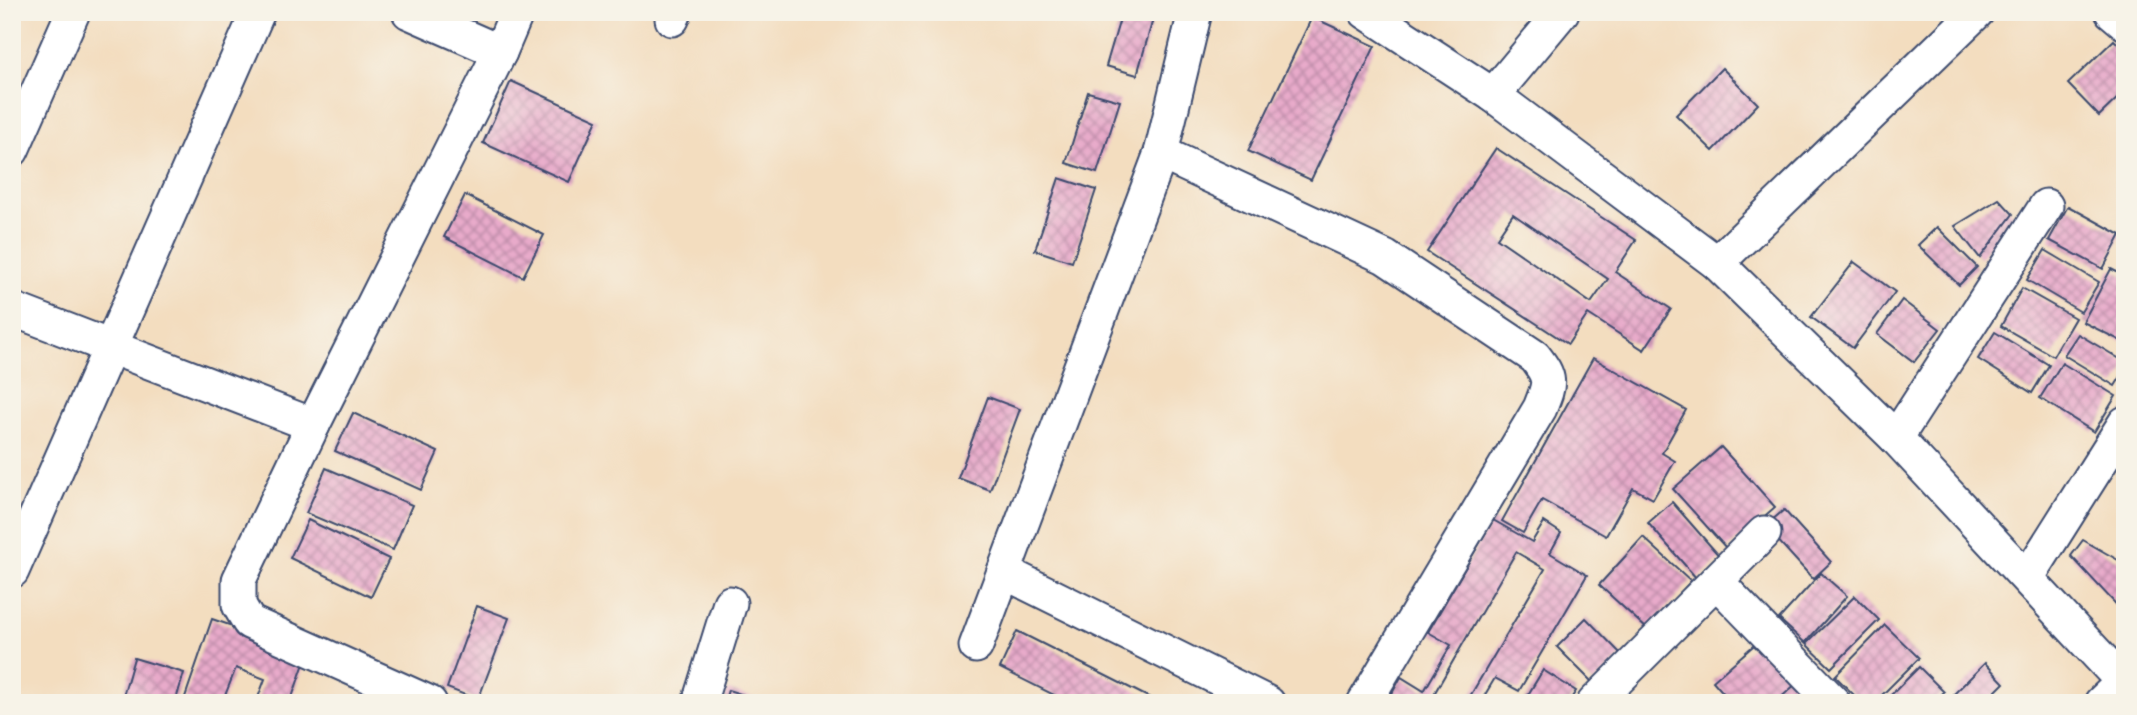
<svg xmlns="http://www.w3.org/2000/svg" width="2137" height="715" viewBox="0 0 2137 715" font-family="'Comic Neue',sans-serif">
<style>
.building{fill:url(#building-cross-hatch);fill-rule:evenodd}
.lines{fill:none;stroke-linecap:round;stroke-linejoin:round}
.minor-casing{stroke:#3b496d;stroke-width:37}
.minor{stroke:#fff;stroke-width:33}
</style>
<defs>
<pattern id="building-cross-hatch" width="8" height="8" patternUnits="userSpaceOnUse" patternTransform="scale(1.75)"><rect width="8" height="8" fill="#e8aaca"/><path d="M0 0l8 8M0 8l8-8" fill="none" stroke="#bb8ba7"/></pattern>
</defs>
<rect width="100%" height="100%" fill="#f7f3e8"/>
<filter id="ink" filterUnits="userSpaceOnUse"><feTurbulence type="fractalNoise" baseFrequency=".0143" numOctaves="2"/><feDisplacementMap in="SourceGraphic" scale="14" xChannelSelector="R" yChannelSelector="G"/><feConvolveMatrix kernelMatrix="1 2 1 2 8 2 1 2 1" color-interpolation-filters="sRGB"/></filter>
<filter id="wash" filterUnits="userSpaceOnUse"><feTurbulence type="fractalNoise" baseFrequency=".00686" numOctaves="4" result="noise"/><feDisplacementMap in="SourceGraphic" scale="28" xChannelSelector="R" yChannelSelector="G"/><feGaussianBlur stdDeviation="1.57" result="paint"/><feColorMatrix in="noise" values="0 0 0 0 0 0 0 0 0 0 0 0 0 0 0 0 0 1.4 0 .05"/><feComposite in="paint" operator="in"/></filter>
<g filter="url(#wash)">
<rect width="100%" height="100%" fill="#f3ddbf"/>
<g id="blocks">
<!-- building -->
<g class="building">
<polygon points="1122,12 1155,12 1137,75 1106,66"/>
<polygon points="1312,17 1375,46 1311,180 1248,151"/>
<polygon points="2114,40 2125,51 2125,91 2099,116 2068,84"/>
<polygon points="1722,68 1758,104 1713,151 1676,115"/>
<polygon points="511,81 597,120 569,182 483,143"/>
<polygon points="1088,92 1120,101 1097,173 1066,163"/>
<path d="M1496,148L1636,240L1615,272L1671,309L1644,350L1588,314L1568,344L1427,252ZM1513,214L1608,279L1591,303L1497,238Z"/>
<polygon points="1059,178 1096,190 1072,262 1035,250"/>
<polygon points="465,195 544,235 523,277 444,237"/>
<polygon points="1999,199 2013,214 1980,258 1955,226"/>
<polygon points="2068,206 2121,235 2103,269 2049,240"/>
<polygon points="1937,227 1977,267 1959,285 1918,245"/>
<polygon points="2045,250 2099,282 2081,312 2027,280"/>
<polygon points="1854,262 1895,292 1853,348 1811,317"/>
<polygon points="2111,269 2125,276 2125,343 2083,322"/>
<polygon points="2022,288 2075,318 2053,356 2001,326"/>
<polygon points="1902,300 1940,329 1914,362 1877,334"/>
<polygon points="1995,332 2049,365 2032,393 1978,359"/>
<polygon points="2078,334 2125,362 2125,370 2115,386 2064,355"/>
<polygon points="1593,358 1686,410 1662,453 1675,461 1653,499 1633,488 1606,536 1542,500 1523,533 1502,521"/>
<polygon points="2062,363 2116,396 2094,432 2040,398"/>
<polygon points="988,397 1020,409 990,490 958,478"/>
<polygon points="353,413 438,452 421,490 335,451"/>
<polygon points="1721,447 1775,507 1727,549 1673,489"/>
<polygon points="326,468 412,505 393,550 306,513"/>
<polygon points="1672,502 1721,558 1697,579 1648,523"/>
<polygon points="1784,510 1831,562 1813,579 1765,526"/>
<polygon points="308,520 389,559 371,597 290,558"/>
<polygon points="1493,520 1532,542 1544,522 1561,533 1550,553 1587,575 1519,691 1495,678 1480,703 1466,703 1545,569 1516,552 1434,694 1448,703 1395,703 1389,699 1401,677 1424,691 1451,645 1428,632"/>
<polygon points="1643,537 1691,581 1647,629 1599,585"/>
<polygon points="2083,540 2125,564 2125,614 2071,556"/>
<polygon points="1821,573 1847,596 1805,643 1779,619"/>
<polygon points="1855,596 1879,620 1831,668 1806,644"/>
<polygon points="477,606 509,618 478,700 447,688"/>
<polygon points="1586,618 1622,655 1593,683 1557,647"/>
<polygon points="212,619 308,652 290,703 256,703 265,679 236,668 222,703 183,703"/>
<polygon points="1885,625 1919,658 1874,703 1862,703 1835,676"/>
<polygon points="1017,631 1160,703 1070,703 1000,668"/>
<polygon points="1761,639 1799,681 1775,703 1732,703 1713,681"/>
<polygon points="134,658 184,673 175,703 121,703"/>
<polygon points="1985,663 2004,683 1984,703 1961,703 1953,695"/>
<polygon points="1919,667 1944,692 1933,703 1883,703"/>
<polygon points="1543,670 1576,691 1568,703 1523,703"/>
<polygon points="728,690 766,702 766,703 724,703"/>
</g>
</g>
</g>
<g filter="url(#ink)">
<use href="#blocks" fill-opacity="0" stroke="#3b496d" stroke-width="2"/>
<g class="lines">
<!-- minor casing -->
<g class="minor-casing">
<g id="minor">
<polyline points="409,12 500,52"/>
<polyline points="1366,12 1493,95 1717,263 1896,438 2125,684"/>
<polyline points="2112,12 2125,23"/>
<polyline points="672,19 675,12"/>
<polyline points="1493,95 1562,12"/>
<polyline points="12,150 73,12"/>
<path d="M1161,153L1385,257L1535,357C1552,379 1550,383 1540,408L1364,703"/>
<polyline points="1717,263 1977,12"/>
<polyline points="12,309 313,425"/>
<polyline points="1896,438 2046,206"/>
<polyline points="12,571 258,12"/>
<polyline points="1004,572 1268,703"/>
<polyline points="2027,578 2125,423"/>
<polyline points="1716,581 1764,533"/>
<polyline points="976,646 1161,153 1195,12"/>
<polyline points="430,703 249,622 239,605 239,580 313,425 500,52 517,12"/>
<polyline points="699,703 730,603"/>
<polyline points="1594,703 1716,581 1834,703"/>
<polyline points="2101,703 2123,682"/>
</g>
</g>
<!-- minor -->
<use href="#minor" class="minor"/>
</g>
</g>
<!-- margin -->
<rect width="2137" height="715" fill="none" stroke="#f7f3e8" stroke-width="42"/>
</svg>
